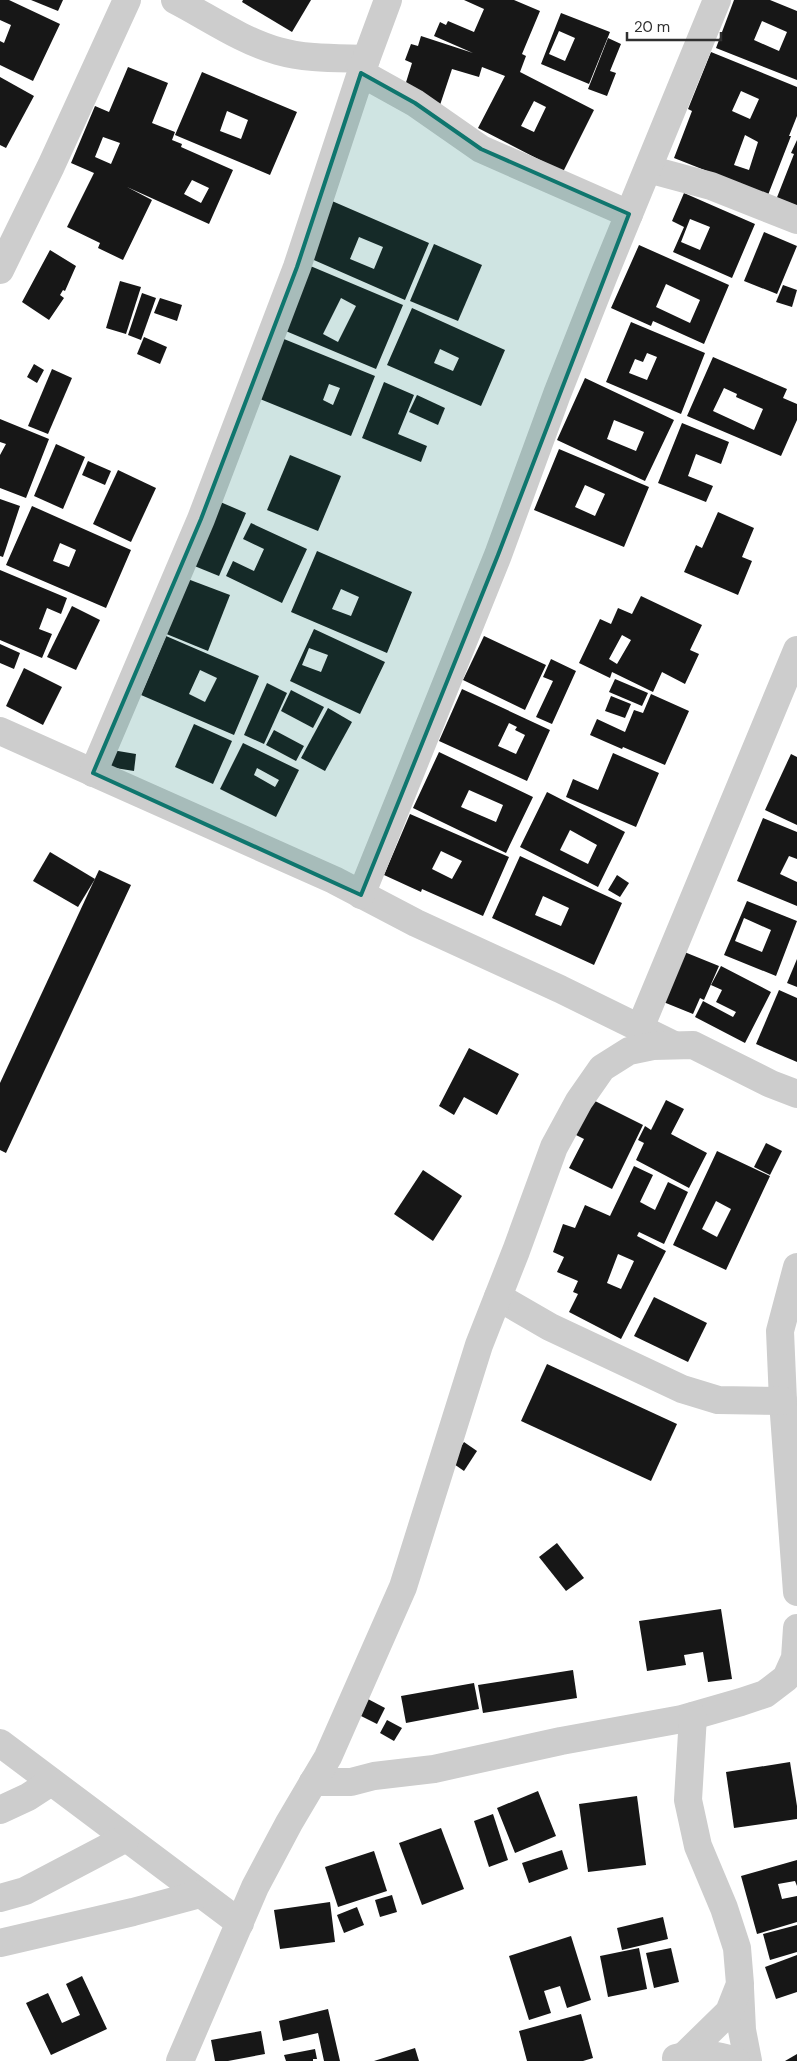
<svg xmlns="http://www.w3.org/2000/svg" width="797" height="2061" viewBox="0 0 797 2061" font-family="'DM Sans',sans-serif">
<style>
.building{fill:#171717;fill-rule:evenodd}
.lines{fill:none;stroke-linecap:round;stroke-linejoin:round}
.street{stroke:#cdcdcd;stroke-width:28}
.marked{fill:#0f766e;fill-opacity:0.2;stroke:#0f766e;stroke-width:4;stroke-linejoin:round}
</style>
<rect width="100%" height="100%" fill="#fff"/>
<!-- building -->
<g class="building">
<polygon points="0,0 9,0 60,24 33,81 0,65 0,41 4,43 11,25 0,20"/>
<polygon points="31,0 63,0 58,11"/>
<polygon points="243,0 311,0 292,32 242,2"/>
<path d="M464,0H514L540,11L522,54L526,56L520,72L594,110L563,172L478,128L505,76L482,67L479,77L452,69L440,105L403,92L412,63L405,60L411,44L418,46L421,36L473,53L434,36L440,22L446,25L448,21L474,32L484,9ZM534,101L546,107L534,132L521,126Z"/>
<path d="M734,0H770L797,11V80L716,48ZM762,21L787,32L779,51L754,40Z"/>
<path d="M561,13L610,32L589,84L541,64ZM559,31L575,38L565,61L549,54Z"/>
<polygon points="608,38 621,44 610,71 616,73 607,96 588,89"/>
<path d="M711,52L797,87V116L789,136H791L768,195L674,158L692,111L688,109ZM741,91L759,99L750,119L732,111ZM745,135L758,142L749,170L734,165Z"/>
<path d="M128,67L168,83L152,123L175,132L172,140L182,144L181,147L233,170L209,224L127,187L152,200L123,260L98,248L100,243L67,227L94,173L71,163L95,106L109,112ZM103,137L120,143L111,164L95,157ZM192,180L209,188L201,203L184,194Z"/>
<path d="M202,72L297,112L270,175L175,135ZM227,111L248,120L241,139L220,131Z"/>
<polygon points="0,77 34,96 6,148 0,145"/>
<polygon points="797,140 797,214 774,205 794,154 791,153"/>
<path d="M684,193L755,224L732,278L673,252L684,227L672,221ZM690,219L710,227L700,250L681,242Z"/>
<path d="M332,201L429,243L405,300L307,257ZM359,237L383,247L374,269L350,259Z"/>
<polygon points="764,232 797,246 777,294 744,281"/>
<polygon points="434,244 482,265 458,321 410,301"/>
<path d="M639,245L729,285L704,344L653,321L651,326L611,308ZM666,284L700,300L690,323L656,307Z"/>
<polygon points="50,250 76,266 65,291 63,290 60,295 64,298 49,320 22,302"/>
<path d="M308,265L403,305L376,369L281,329ZM341,298L356,306L338,342L323,334Z"/>
<polygon points="120,281 141,287 126,334 106,328"/>
<polygon points="783,285 797,290 792,307 776,302"/>
<polygon points="142,293 156,298 141,340 128,335"/>
<polygon points="160,298 182,305 177,321 154,313"/>
<path d="M412,308L505,350L481,406L387,365ZM440,349L459,358L453,371L434,363Z"/>
<path d="M631,322L705,353L681,414L606,382ZM647,353L657,357L647,380L629,373L635,359L643,362Z"/>
<polygon points="144,337 167,347 160,364 137,354"/>
<path d="M279,337L375,376L351,436L255,397ZM329,384L340,388L333,405L323,400Z"/>
<path d="M713,357L787,389L783,398L797,404V420L781,456L687,416ZM724,388L737,394L736,397L763,409L754,430L713,411Z"/>
<polygon points="34,364 44,370 37,383 27,377"/>
<polygon points="52,369 72,378 48,434 28,426"/>
<path d="M585,378L674,420L645,481L557,440ZM614,420L644,432L636,451L607,439Z"/>
<polygon points="384,382 414,395 398,434 427,446 421,462 362,438"/>
<polygon points="417,395 445,408 438,425 409,412"/>
<polygon points="0,419 49,439 26,498 0,488 0,455 6,444 0,442"/>
<polygon points="682,423 729,442 721,464 696,454 688,476 713,486 706,502 658,483"/>
<polygon points="56,444 85,457 63,509 34,496"/>
<path d="M559,449L649,487L624,547L534,510ZM585,485L605,494L595,516L575,507Z"/>
<polygon points="290,455 341,476 318,531 267,510"/>
<polygon points="88,461 111,471 105,485 82,475"/>
<polygon points="118,470 156,488 131,542 93,524"/>
<polygon points="0,499 20,506 3,557 0,556"/>
<polygon points="218,501 246,513 219,576 192,565"/>
<path d="M32,506L131,550L106,608L6,565ZM60,543L76,550L69,567L53,561Z"/>
<polygon points="718,512 754,528 742,557 752,561 738,595 684,572 696,545 702,548"/>
<polygon points="251,523 307,549 282,603 226,576 233,561 254,571 264,549 243,539"/>
<path d="M317,551L412,592L387,653L291,612ZM341,589L359,597L351,616L332,609Z"/>
<polygon points="0,570 67,598 61,614 47,608 39,629 52,634 42,658 0,640"/>
<polygon points="185,578 230,595 208,651 164,633"/>
<path d="M641,596L702,625L690,650L699,654L685,684L662,672L653,692L612,672L610,678L579,663L600,619L611,624L618,608L632,614ZM622,635L631,640L617,664L609,659Z"/>
<polygon points="72,606 100,620 76,670 47,657"/>
<path d="M314,629L385,662L360,714L290,681ZM309,648L328,655L321,672L302,665Z"/>
<path d="M166,636L259,676L234,735L141,695ZM200,670L217,678L205,702L189,694Z"/>
<polygon points="484,636 546,665 525,710 463,680"/>
<polygon points="0,644 20,653 14,669 0,663"/>
<polygon points="551,659 576,671 552,724 536,717 553,681 543,677"/>
<polygon points="24,668 62,687 43,725 6,706"/>
<polygon points="615,679 648,693 642,706 609,692"/>
<polygon points="267,683 287,693 264,744 244,735"/>
<path d="M462,689L550,730L527,781L439,741ZM509,723L517,727L515,730L525,735L516,754L498,746Z"/>
<polygon points="291,690 324,707 313,728 281,711"/>
<polygon points="651,694 689,711 665,765 623,747 622,749 590,735 597,719 625,732 634,710 643,713"/>
<polygon points="611,696 631,704 625,718 605,711"/>
<polygon points="328,708 352,722 325,771 301,758"/>
<polygon points="194,724 232,741 213,784 175,767"/>
<polygon points="274,730 304,746 296,761 266,745"/>
<path d="M243,743L299,770L276,817L220,789ZM257,768L279,780L275,787L254,775Z"/>
<polygon points="112,750 136,754 134,771 109,767"/>
<path d="M439,752L533,797L506,853L413,808ZM469,790L503,805L496,822L461,807Z"/>
<polygon points="613,753 659,773 636,827 566,797 573,779 598,790"/>
<polygon points="791,754 797,757 797,825 765,810"/>
<path d="M547,792L625,832L598,887L520,847ZM570,830L597,845L588,864L560,850Z"/>
<path d="M410,814L509,857L483,916L422,889L421,892L384,875ZM441,851L462,861L452,879L432,869Z"/>
<polygon points="763,818 797,832 797,859 789,856 780,874 797,882 797,906 737,881"/>
<polygon points="50,852 95,879 78,907 33,881"/>
<path d="M520,856L622,903L594,965L492,918ZM543,896L569,908L561,926L535,915Z"/>
<polygon points="99,870 131,885 6,1153 0,1150 0,1083"/>
<polygon points="617,875 629,883 620,897 608,890"/>
<path d="M747,901L797,921L776,976L724,955ZM744,918L771,930L762,952L735,941Z"/>
<polygon points="677,949 719,966 704,1000 700,998 693,1014 656,999"/>
<polygon points="797,959 797,987 787,983"/>
<polygon points="721,966 771,992 745,1043 695,1017 703,1001 733,1017 736,1012 716,1002 722,990 711,985"/>
<polygon points="779,990 797,998 797,1062 756,1044"/>
<polygon points="469,1048 519,1074 497,1115 464,1097 454,1115 439,1106"/>
<polygon points="591,1099 643,1125 612,1189 569,1168 584,1139 574,1134"/>
<polygon points="666,1100 684,1109 671,1134 707,1153 689,1188 636,1160 644,1143 638,1140 645,1126 651,1130"/>
<polygon points="766,1143 782,1151 770,1175 754,1167"/>
<path d="M717,1151L770,1176L726,1270L673,1245ZM716,1201L731,1209L717,1237L702,1229Z"/>
<path d="M634,1166L653,1175L640,1202L655,1210L668,1182L688,1192L664,1244L639,1232L637,1236L666,1251L621,1339L569,1312L578,1294L573,1292L578,1281L557,1272L564,1257L553,1252L563,1224L575,1228L585,1205L610,1216ZM618,1254L634,1261L621,1289L607,1283Z"/>
<polygon points="423,1170 462,1196 433,1241 394,1214"/>
<polygon points="654,1297 707,1323 688,1362 634,1336"/>
<polygon points="547,1364 677,1424 651,1481 521,1421"/>
<polygon points="464,1442 477,1451 464,1471 451,1462"/>
<polygon points="557,1543 584,1578 566,1591 539,1557"/>
<polygon points="721,1609 732,1679 708,1682 703,1652 684,1655 686,1665 647,1671 639,1621"/>
<polygon points="573,1670 577,1698 483,1713 478,1685"/>
<polygon points="474,1683 479,1709 406,1723 401,1696"/>
<polygon points="366,1698 385,1708 377,1724 357,1714"/>
<polygon points="387,1720 402,1728 394,1741 380,1733"/>
<polygon points="790,1762 797,1806 797,1819 734,1828 726,1772"/>
<polygon points="538,1791 556,1836 515,1853 497,1808"/>
<polygon points="637,1796 646,1865 588,1872 579,1804"/>
<polygon points="493,1814 508,1860 489,1867 474,1821"/>
<polygon points="441,1828 464,1889 422,1905 399,1843"/>
<polygon points="562,1850 568,1869 529,1883 522,1863"/>
<polygon points="374,1851 387,1891 338,1907 325,1867"/>
<polygon points="797,1860 797,1886 795,1881 778,1884 782,1899 797,1896 797,1922 757,1934 741,1876"/>
<polygon points="392,1895 397,1912 380,1917 375,1900"/>
<polygon points="330,1902 335,1942 280,1949 274,1910"/>
<polygon points="357,1907 364,1925 344,1933 337,1915"/>
<polygon points="663,1917 668,1939 622,1950 617,1928"/>
<polygon points="797,1925 797,1952 770,1960 763,1934"/>
<polygon points="571,1936 591,2000 567,2008 560,1986 544,1991 551,2013 529,2020 509,1956"/>
<polygon points="639,1948 647,1989 608,1997 600,1956"/>
<polygon points="671,1948 679,1982 654,1988 646,1953"/>
<polygon points="797,1955 797,1992 776,1999 765,1967"/>
<polygon points="82,1976 107,2029 51,2055 26,2003 48,1993 62,2023 80,2015 66,1984"/>
<polygon points="328,2009 340,2061 324,2061 318,2033 283,2041 279,2021"/>
<polygon points="581,2014 593,2058 583,2061 527,2061 519,2031"/>
<polygon points="261,2031 265,2054 228,2061 215,2061 211,2040"/>
<polygon points="415,2048 419,2061 374,2061"/>
<polygon points="315,2049 317,2059 313,2059 313,2061 286,2061 284,2055"/>
<polygon points="797,2054 797,2061 785,2061"/>
</g>
<g class="lines">
<!-- street -->
<g class="street">
<path d="M175,0C208,17 242,41 278,51C306,59 337,58 366,59"/>
<polyline points="361,73 415,103 481,149 629,214"/>
<polyline points="648,169 711,186 797,220"/>
<polyline points="0,270 51,166 127,0"/>
<polyline points="0,731 334,880 416,923 560,989 674,1045"/>
<polyline points="93,773 201,519 297,267 361,73 388,0"/>
<polyline points="361,895 498,555 557,394 604,275 717,0"/>
<polyline points="640,1028 797,650"/>
<polyline points="797,1267 780,1331 783,1401 797,1592"/>
<polyline points="498,1297 550,1327 682,1389 718,1400 783,1401"/>
<polyline points="0,1743 240,1923"/>
<polyline points="313,1782 351,1782 374,1776 434,1769 561,1741 682,1719 741,1702 765,1694 786,1678 795,1658 797,1628"/>
<polyline points="0,1810 28,1797 51,1782"/>
<polyline points="0,1898 25,1891 126,1838"/>
<polyline points="0,1943 133,1912 200,1894"/>
<polyline points="740,1988 742,2030 748,2061"/>
<polyline points="684,2056 729,2012 740,1984 737,1948 724,1908 698,1846 688,1800 693,1716"/>
<path d="M676,2058C698,2052 715,2054 736,2061"/>
<polyline points="180,2061 255,1887 289,1823 328,1757 403,1587 479,1345 516,1251 554,1147 579,1101 602,1068 629,1051 653,1046 693,1045 771,1084 797,1094"/>
</g>
</g>
<!-- marked area -->
<path class="marked" d="M361,73L415,103L481,149L629,214L498,555L361,895L93,773L201,519L297,267Z"/>
<!-- scale -->
<path d="M627 32v8h94v-8" fill="none" stroke="#303030" stroke-width="2.5"/>
<text x="634" y="32" font-size="15" fill="#303030" stroke="#ffffff" stroke-width="4" paint-order="stroke">20 m</text>
</svg>
